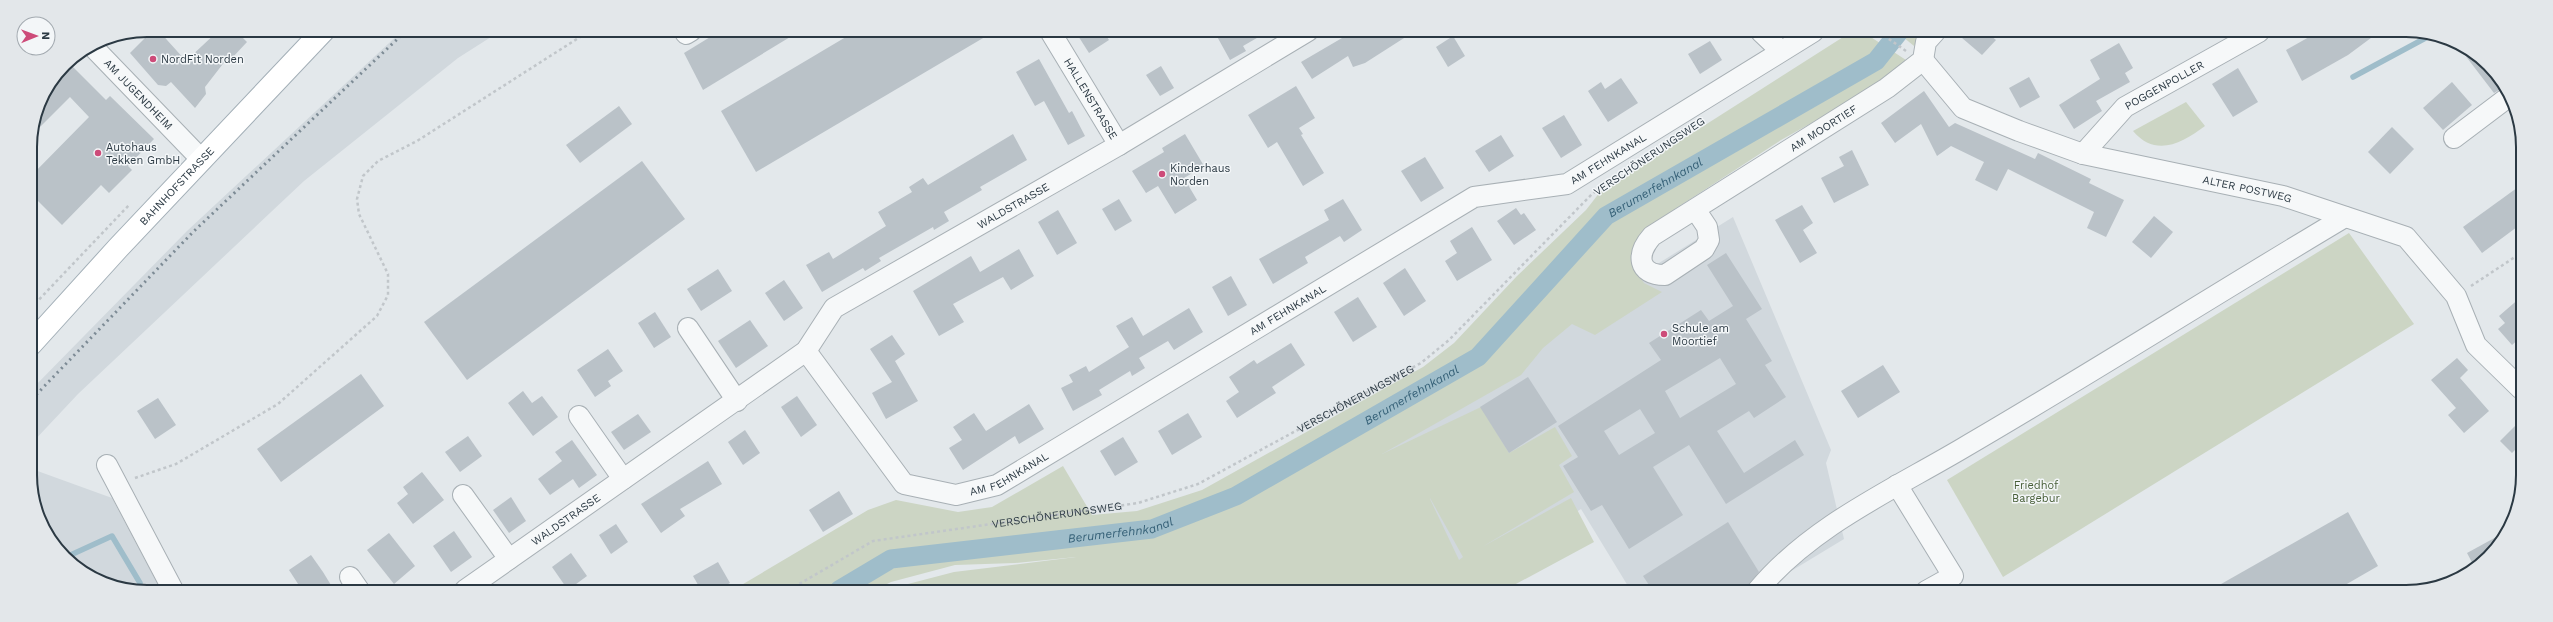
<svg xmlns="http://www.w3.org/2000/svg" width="2553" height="622" viewBox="0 0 2553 622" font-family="'Work Sans',sans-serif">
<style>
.built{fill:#d1d8dd}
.green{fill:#ccd5c4;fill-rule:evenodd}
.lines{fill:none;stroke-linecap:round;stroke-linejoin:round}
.stream{stroke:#9fbdca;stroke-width:5.5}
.canal{stroke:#9fbdca;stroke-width:19}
.building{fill:#bac2c8;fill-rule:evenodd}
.minor-casing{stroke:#a8b0b5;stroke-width:22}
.major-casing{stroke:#a3afb7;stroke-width:24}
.path{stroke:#c1c6ca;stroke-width:2.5;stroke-dasharray:3 3;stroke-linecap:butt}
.minor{stroke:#f6f8f9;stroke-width:20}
.major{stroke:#fff;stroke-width:22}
.rail{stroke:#7d8b95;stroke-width:3;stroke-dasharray:2 4;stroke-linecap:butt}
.poi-dot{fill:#cd4b79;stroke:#f3f6f8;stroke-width:1.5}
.labels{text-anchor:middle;stroke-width:3;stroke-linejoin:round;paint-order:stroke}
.poi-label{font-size:11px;fill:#2b3943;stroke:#f3f6f8;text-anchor:start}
.street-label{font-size:11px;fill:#2b3943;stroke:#f3f6f8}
.park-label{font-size:11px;fill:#485f38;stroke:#f3f6f8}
.water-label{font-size:12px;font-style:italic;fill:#356077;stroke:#f3f6f8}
.rim{fill:none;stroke:#2b3943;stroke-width:2}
</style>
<rect width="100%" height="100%" fill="#e3e8eb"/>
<!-- built -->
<g class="built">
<polygon points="403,30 502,30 458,58 304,181 78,394 32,443 32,389 187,231"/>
<polygon points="1733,217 1831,450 1826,463 1844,539 1758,591 1631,591 1581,509 1455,591 1334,465"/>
<polygon points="32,469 112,498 161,590 124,590 64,558 32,498"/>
</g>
<!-- green -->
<g class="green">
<path d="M1851,32H1863L1906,60L1876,87L1781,140L1675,209L1642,236L1634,269L1644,283L1662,292L1595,335L1572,324L1543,348L1521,375L1382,454L1481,407L1509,453L1555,427L1572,456L1559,465L1574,492L1482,547L1571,498L1594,542L1503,591L885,590L954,572L1076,557L1015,563L955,565L891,582L875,590H733L868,510L896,500L958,512L992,507L1063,466L1092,515L1137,511L1202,490L1423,367L1454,343L1517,276L1586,210L1600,192ZM1430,498L1463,557L1459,560L1430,499Z"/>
<polygon points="1897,32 1921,32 1914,46"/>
<path d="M2186,102L2205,126C2182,143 2156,158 2133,131Z"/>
<polygon points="2349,233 2414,324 2003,577 1947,480"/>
</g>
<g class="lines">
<!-- stream -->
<g class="stream">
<polyline points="2353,77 2433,34"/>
<polyline points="64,558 112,536 140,583"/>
</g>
<!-- canal -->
<path class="canal" id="s1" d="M839,590L891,559L1152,529L1236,496L1478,357L1606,216L1876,61L1899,32"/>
</g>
<!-- building -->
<g class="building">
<polygon points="153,30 158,30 186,61 219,30 235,30 247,42 232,58 229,56 205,87 206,94 195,108 171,82 166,86 158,85 130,53"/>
<polygon points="720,31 800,31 703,90 684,53"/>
<polygon points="856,31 995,31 756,172 721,111"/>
<polygon points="1075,31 1103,31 1109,40 1089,53"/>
<polygon points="1214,31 1269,31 1243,46 1246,51 1230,60"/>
<polygon points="1354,31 1415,31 1365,63 1353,67 1348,56 1312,79 1301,62"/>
<polygon points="1955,32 1986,32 1996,40 1982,55"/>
<polygon points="2318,32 2379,32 2348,55 2302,81 2286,50"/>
<polygon points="1453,36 1465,56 1448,67 1436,47"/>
<polygon points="1710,41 1722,60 1700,74 1688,54"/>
<polygon points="2119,43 2133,68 2125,73 2130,82 2096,101 2102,111 2074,129 2059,105 2100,79 2090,60"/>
<polygon points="2460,44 2489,64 2502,88 2494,93 2458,46"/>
<polygon points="1039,59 1069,113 1072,111 1085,136 1068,145 1044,101 1035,106 1016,72"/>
<polygon points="68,62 106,100 110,96 154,139 128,166 132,170 109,193 101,185 62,225 31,194 30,177 89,117 70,97 31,136 39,102"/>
<polygon points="1161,66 1174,88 1160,96 1146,75"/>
<polygon points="2238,68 2258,102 2233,117 2212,84"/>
<polygon points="2029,77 2040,97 2020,108 2009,88"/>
<polygon points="1621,78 1638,103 1608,122 1588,91 1601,82 1605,89"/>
<polygon points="2452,82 2472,105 2443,130 2423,108"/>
<polygon points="1296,86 1315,118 1299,128 1303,134 1301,135 1324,173 1303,186 1277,142 1268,148 1248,115"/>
<polygon points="1924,91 1949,127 1955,123 2035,159 2038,153 2091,179 2089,183 2124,200 2106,237 2087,228 2094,212 2008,169 1997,191 1975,180 1984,162 1951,146 1937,156 1921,124 1895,143 1881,123"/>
<polygon points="619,106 632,124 580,163 566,145"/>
<polygon points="1564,115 1582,145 1561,158 1542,128"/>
<polygon points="2392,127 2414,149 2390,174 2368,152"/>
<polygon points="1013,134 1027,160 980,187 982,190 944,212 949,221 934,230 933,227 879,258 881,261 865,271 863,268 822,292 806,265 829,252 833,259 886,226 878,212 912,192 909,187 923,178 928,185"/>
<polygon points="1185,134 1204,166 1184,178 1197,200 1175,214 1158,186 1146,193 1132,171 1164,152 1162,148"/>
<polygon points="1501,135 1514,156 1489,172 1475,151"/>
<polygon points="1852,150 1869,185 1834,203 1821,178 1844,166 1839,157"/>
<polygon points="1425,157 1444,188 1421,202 1401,171"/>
<polygon points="642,161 685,219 467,380 424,322"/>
<polygon points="2521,185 2521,224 2482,253 2463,227"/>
<polygon points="1119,199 1132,221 1115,231 1102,209"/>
<polygon points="1343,199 1362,230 1344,242 1340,236 1305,257 1308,263 1273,284 1259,259 1329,220 1324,210"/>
<polygon points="1802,205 1813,223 1803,230 1817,253 1800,263 1775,220"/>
<polygon points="1516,208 1521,215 1524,213 1536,230 1514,245 1497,221"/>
<polygon points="1058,210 1077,243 1057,255 1038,222"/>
<polygon points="2154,216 2173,232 2151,258 2132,242"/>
<polygon points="1472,227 1492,260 1457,281 1445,261 1457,253 1450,241"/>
<polygon points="1019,249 1034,276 1011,290 1003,277 953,304 964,322 939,336 913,291 971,256 980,272"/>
<path d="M1726,253L1762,309L1746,319L1772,361L1765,365L1786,397L1754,418L1749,411L1717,431L1744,473L1795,440L1804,455L1726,504L1689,445L1653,467L1683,515L1629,549L1602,505L1591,511L1563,466L1578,457L1558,426L1661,360L1649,343L1701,310L1709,321L1733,306L1707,265ZM1720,358L1736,384L1680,418L1665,391ZM1640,409L1655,433L1619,455L1604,431Z"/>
<polygon points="1405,268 1426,301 1404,316 1383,283"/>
<polygon points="718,269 732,291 701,311 687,289"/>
<polygon points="1231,276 1247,305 1228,316 1212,287"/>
<polygon points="784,280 803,308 784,321 765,293"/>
<polygon points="1358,297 1377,327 1353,342 1334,312"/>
<polygon points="2521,297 2521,337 2512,345 2498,329 2505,323 2499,316"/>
<polygon points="1189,308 1203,332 1174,350 1168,341 1139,358 1145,368 1132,376 1130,371 1099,390 1102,395 1073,411 1061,388 1073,382 1069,375 1086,366 1089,372 1129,347 1116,326 1132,317 1143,336"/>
<polygon points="655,312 671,337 654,348 638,323"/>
<polygon points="750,320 768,346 736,368 718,341"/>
<polygon points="892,335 905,354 895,361 918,401 886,419 872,393 892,382 870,349"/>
<polygon points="1291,343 1305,365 1272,387 1276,393 1237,418 1226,401 1239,392 1229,377 1254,360 1257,364"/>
<polygon points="608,349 623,371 608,381 611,386 595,397 577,370"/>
<polygon points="2457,358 2468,370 2460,378 2489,411 2464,433 2448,415 2456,408 2431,380"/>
<polygon points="1883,365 1900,392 1858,418 1841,391"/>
<polygon points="361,374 384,406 281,482 257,449"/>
<polygon points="1528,377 1557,422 1509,453 1480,407"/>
<polygon points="523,391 532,403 542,396 558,417 533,436 508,403"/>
<polygon points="797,396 817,425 801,437 781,407"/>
<polygon points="158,398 176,425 155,439 137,411"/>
<polygon points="1029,404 1044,429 1019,444 1015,436 963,470 949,448 962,440 953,427 974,413 986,431"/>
<polygon points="1188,413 1202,437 1172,455 1158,431"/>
<polygon points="638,414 651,432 624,450 611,432"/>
<polygon points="2521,420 2521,444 2512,453 2500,441"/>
<polygon points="745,430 760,453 743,465 728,442"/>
<polygon points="468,436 482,456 460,472 445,452"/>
<polygon points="1123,437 1138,462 1115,476 1100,451"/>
<polygon points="572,440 597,475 579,488 573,479 550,495 538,479 562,461 555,452"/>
<polygon points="708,461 722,484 680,509 685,516 661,533 641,504"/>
<polygon points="422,472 444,500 413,524 397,503 408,494 403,487"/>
<polygon points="839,491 853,514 823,532 809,510"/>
<polygon points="511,497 526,521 509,533 493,510"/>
<polygon points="2348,512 2378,566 2333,592 2207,592"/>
<polygon points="1728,522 1759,572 1748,585 1738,591 1653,591 1643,576"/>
<polygon points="616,524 628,542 611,554 599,535"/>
<polygon points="2509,530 2483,563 2475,568 2467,553"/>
<polygon points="454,531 472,557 451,572 433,546"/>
<polygon points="389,533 415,566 394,584 367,550"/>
<polygon points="571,553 587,576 568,590 552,567"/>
<polygon points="311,555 323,572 334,590 302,590 289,570"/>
<polygon points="718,562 730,583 717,590 701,590 693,576"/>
</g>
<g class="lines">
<!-- minor casing -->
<g class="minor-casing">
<g id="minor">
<polyline points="684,31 686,34 691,31"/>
<path id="s3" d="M1050,31L1119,145"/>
<polyline points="1761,32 1781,51"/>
<path id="s4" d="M92,46L202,160"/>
<path id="s5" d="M1923,60L1963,108L2019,131L2083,154L2283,196L2406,237L2456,296L2476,345L2521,389"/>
<polyline points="2454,138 2507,98"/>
<path id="s6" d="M2083,154L2125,107L2259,32"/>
<path id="s7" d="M1695,209L1707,227L1709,240L1704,249L1665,275C1637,275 1636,254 1652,236L1887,88L1923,60L1926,42L1935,32"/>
<polyline points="688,328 737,401"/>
<path id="s8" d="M806,351L904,484L956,495L997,485L1474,197L1567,184L1813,32"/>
<polyline points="579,416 623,479"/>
<polyline points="107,465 173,590"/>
<polyline points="1897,485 1953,576 1926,591"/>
<polyline points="463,495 509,559"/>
<polyline points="350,577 359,590"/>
<path id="s9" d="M465,590L806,351L834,308L1119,145L1308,31"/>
<path d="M1757,591C1811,526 1892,490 1963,448C2092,373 2217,293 2345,217"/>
</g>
</g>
<!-- major casing -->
<g class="major-casing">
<g id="major">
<path id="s10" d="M31,344L118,248L324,30"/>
</g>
</g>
<!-- path -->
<g class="path">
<polyline points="1879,32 1906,51"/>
<polyline points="2471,286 2521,253"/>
<polyline points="31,308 130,204"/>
<polyline points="135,478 176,464 278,404 377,316 388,295 388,274 359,214 357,199 363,176 378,161 417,141 591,30"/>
<path id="s2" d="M789,590L873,541L1138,503L1198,484L1421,363L1449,340L1592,194L1608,183"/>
</g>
<!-- minor -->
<use href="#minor" class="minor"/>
<!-- major -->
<use href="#major" class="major"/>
<!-- rail -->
<polyline class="rail" points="32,399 193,232 407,30"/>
</g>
<!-- markers -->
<g class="poi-dot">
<circle cx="153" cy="59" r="4"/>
<circle cx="98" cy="153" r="4"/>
<circle cx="1162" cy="174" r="4"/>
<circle cx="1664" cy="334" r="4"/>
</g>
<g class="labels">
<!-- poi labels -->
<g class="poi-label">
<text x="161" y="63">NordFit Norden</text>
<text x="106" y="151">Autohaus<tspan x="106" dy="13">Tekken GmbH</tspan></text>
<text x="1170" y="172">Kinderhaus<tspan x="1170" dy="13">Norden</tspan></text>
<text x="1672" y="332">Schule am<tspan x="1672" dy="13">Moortief</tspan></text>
</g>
<!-- street labels -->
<g class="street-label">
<text dy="4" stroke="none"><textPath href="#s6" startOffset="108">POGGENPOLLER</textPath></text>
<text dy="4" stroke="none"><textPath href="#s4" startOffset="67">AM JUGENDHEIM</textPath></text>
<text dy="4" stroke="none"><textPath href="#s3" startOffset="79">HALLENSTRASSE</textPath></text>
<text dy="4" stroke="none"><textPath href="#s7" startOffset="352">AM MOORTIEF</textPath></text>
<text transform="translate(1649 156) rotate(-34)" y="4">VERSCHÖNERUNGSWEG</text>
<text dy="4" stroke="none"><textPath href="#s8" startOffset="960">AM FEHNKANAL</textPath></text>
<text dy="4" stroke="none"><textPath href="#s10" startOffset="215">BAHNHOFSTRASSE</textPath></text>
<text dy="4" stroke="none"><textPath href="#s5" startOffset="359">ALTER POSTWEG</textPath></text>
<text dy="4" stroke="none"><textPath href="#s9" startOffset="674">WALDSTRASSE</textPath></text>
<text dy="4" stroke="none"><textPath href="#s8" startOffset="600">AM FEHNKANAL</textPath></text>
<text dy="4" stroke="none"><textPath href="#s2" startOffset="607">VERSCHÖNERUNGSWEG</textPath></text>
<text dy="4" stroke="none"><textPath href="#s8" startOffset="276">AM FEHNKANAL</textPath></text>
<text dy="4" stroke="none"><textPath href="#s2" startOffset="283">VERSCHÖNERUNGSWEG</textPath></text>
<text dy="4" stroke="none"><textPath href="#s9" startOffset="123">WALDSTRASSE</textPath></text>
</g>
<!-- park labels -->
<g class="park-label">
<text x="2036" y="489">Friedhof<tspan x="2036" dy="13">Bargebur</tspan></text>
</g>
<!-- water labels -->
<g class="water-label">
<text dy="4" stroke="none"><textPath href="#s1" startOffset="940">Berumerfehnkanal</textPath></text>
<text dy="4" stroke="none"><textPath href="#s1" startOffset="616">Berumerfehnkanal</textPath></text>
<text dy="4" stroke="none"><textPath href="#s1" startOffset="292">Berumerfehnkanal</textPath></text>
</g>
</g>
<!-- crop -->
<path d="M0 0H2553V622H0ZM147 37H2406A110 110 0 0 1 2516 147V475A110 110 0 0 1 2406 585H147A110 110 0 0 1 37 475V147A110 110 0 0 1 147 37Z" fill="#e3e7ea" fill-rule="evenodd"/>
<path class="rim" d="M147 37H2406A110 110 0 0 1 2516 147V475A110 110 0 0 1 2406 585H147A110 110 0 0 1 37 475V147A110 110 0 0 1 147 37Z"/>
<!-- north arrow -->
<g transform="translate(36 36) rotate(89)"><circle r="19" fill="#f3f6f8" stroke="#a3aab0"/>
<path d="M0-3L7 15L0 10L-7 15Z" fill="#cd4b79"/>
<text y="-6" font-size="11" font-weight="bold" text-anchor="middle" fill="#2b3943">N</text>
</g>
</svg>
